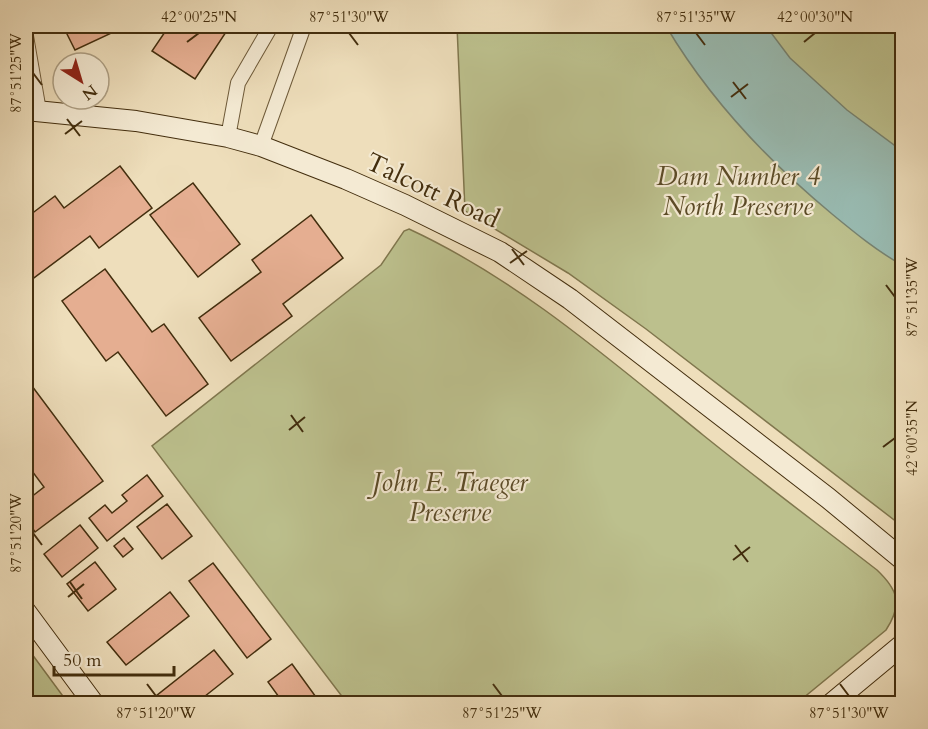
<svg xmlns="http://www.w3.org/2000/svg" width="928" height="729" viewBox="0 0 928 729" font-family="Cardo,serif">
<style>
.green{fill:#bcc08d;stroke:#80774e;stroke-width:1.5}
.water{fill:#99bcb3;stroke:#778371;stroke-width:1.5}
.building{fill:#e5ae91;stroke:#432e0e;stroke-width:1.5}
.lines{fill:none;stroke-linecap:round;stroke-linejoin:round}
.street-casing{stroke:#6e5a39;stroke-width:16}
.secondary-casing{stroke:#432e0e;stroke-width:22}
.street{stroke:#f4ead3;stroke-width:14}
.secondary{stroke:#f4ead3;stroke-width:20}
.ticks{fill:none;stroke:#432e0e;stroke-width:2}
.labels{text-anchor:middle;stroke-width:4.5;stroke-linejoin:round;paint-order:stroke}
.park-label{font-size:26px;font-style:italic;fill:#5b4b27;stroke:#f4ead3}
.street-label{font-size:26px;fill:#432e0e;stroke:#f4ead3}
.neatline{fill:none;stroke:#432e0e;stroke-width:2}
.ticks-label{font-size:15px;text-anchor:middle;fill:#432e0e}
</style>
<rect width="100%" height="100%" fill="#eedebb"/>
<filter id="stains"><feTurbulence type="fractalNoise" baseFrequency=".00333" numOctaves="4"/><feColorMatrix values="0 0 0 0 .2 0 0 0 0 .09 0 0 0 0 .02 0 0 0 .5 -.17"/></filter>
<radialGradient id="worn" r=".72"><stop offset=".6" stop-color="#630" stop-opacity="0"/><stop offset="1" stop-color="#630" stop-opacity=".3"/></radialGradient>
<!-- green -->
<g class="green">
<polygon points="457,26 902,26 902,526 646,329 568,273 465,211"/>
<path d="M409,229C519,280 610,360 703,435C760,481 819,525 877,570C898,590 903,604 886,630L797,703H347L152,446L381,265L404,231Z"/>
<polygon points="26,646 68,703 26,703"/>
</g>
<!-- water -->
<path class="water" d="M666,26H766L790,58L847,110L902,151V265C877,251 855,233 832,214C768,161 708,97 666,26Z"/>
<!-- building -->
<g class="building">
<polygon points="63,26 116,26 118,30 75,50"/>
<polygon points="169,26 230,26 195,79 152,51"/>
<polygon points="120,166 152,208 99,248 90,236 27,283 26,281 26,218 55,196 64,208"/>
<polygon points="193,183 240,244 198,277 150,215"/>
<polygon points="311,215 343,258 283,304 292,316 231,361 199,318 261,272 252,260"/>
<polygon points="105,269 152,332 164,324 208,384 166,416 118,352 106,361 62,301"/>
<polygon points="29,382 103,481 35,532 26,519 26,501 44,487 26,463 26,385"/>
<polygon points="147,475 163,496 107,541 89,518 105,505 112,513 127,501 122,495"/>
<polygon points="167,504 192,536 162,559 137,527"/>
<polygon points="80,525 98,548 62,577 44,554"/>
<polygon points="124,538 133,549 123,557 114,546"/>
<polygon points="95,562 116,589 88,611 67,584"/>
<polygon points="213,563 271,639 247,658 189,581"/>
<polygon points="170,592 189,616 126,665 107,642"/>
<polygon points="214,650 233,674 195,704 154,704 151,700"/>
<polygon points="292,664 321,704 284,704 268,682"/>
</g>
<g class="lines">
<!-- street casing -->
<g class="street-casing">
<g id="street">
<polyline points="26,36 39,111"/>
<polyline points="228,137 238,83 271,26"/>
<polyline points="261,146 304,26"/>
</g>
</g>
<!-- secondary casing -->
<g class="secondary-casing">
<g id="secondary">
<polyline points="26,110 136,121 228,137 261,146 346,179 405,205 500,252 570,299 828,498 902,559"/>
<polyline points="26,612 94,704"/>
<polyline points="831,704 902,645"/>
</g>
</g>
<!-- street -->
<use href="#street" class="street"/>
<!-- secondary -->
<use href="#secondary" class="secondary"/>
</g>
<!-- ticks -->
<path class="ticks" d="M349,33L358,45M696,33L705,45M187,42L199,33M804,42L815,33M33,73L42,85M733,82L746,99M731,97L748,84M67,119L80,136M65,134L82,121M512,249L524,265M510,263L527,251M886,285L895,297M291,415L303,432M289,430L305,417M883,447L895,438M33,533L42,545M735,545L748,562M733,560L750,547M70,582L82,599M68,597L84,584M147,684L156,696M493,684L502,696M840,684L849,696"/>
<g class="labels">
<!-- park labels -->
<g class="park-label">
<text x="738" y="185">Dam Number 4<tspan x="738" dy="30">North Preserve</tspan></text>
<text x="450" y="491">John E. Traeger<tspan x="450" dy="30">Preserve</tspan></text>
</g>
<!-- street labels -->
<g class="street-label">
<text transform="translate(433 190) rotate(25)" y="9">Talcott Road</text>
</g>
</g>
<!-- margin -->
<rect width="928" height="729" fill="none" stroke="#eedebb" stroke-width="66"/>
<!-- north arrow -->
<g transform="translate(81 81) rotate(143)"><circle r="28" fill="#f4ead3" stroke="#ad9f84" stroke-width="1.5"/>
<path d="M0-4.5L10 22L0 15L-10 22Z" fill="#8f2418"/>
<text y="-9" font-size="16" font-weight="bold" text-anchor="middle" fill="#432e0e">N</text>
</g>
<!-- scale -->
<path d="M54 666v9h120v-9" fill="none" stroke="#432e0e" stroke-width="3"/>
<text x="63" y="666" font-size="18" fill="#432e0e" stroke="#f4ead3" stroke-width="4.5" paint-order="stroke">50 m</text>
<rect x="33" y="33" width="862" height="663" class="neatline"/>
<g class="ticks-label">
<text x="199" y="22">42°00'25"N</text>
<text x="349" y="22">87°51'30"W</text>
<text x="696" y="22">87°51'35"W</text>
<text x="815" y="22">42°00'30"N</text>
<text transform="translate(16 73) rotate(-90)" y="5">87°51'25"W</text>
<text transform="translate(912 297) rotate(-90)" y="5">87°51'35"W</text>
<text transform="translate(912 438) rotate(-90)" y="5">42°00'35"N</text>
<text transform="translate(16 533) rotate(-90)" y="5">87°51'20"W</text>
<text x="156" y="718">87°51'20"W</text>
<text x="502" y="718">87°51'25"W</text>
<text x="849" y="718">87°51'30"W</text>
</g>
<rect width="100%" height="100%" filter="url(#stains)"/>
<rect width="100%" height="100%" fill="url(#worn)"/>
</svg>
